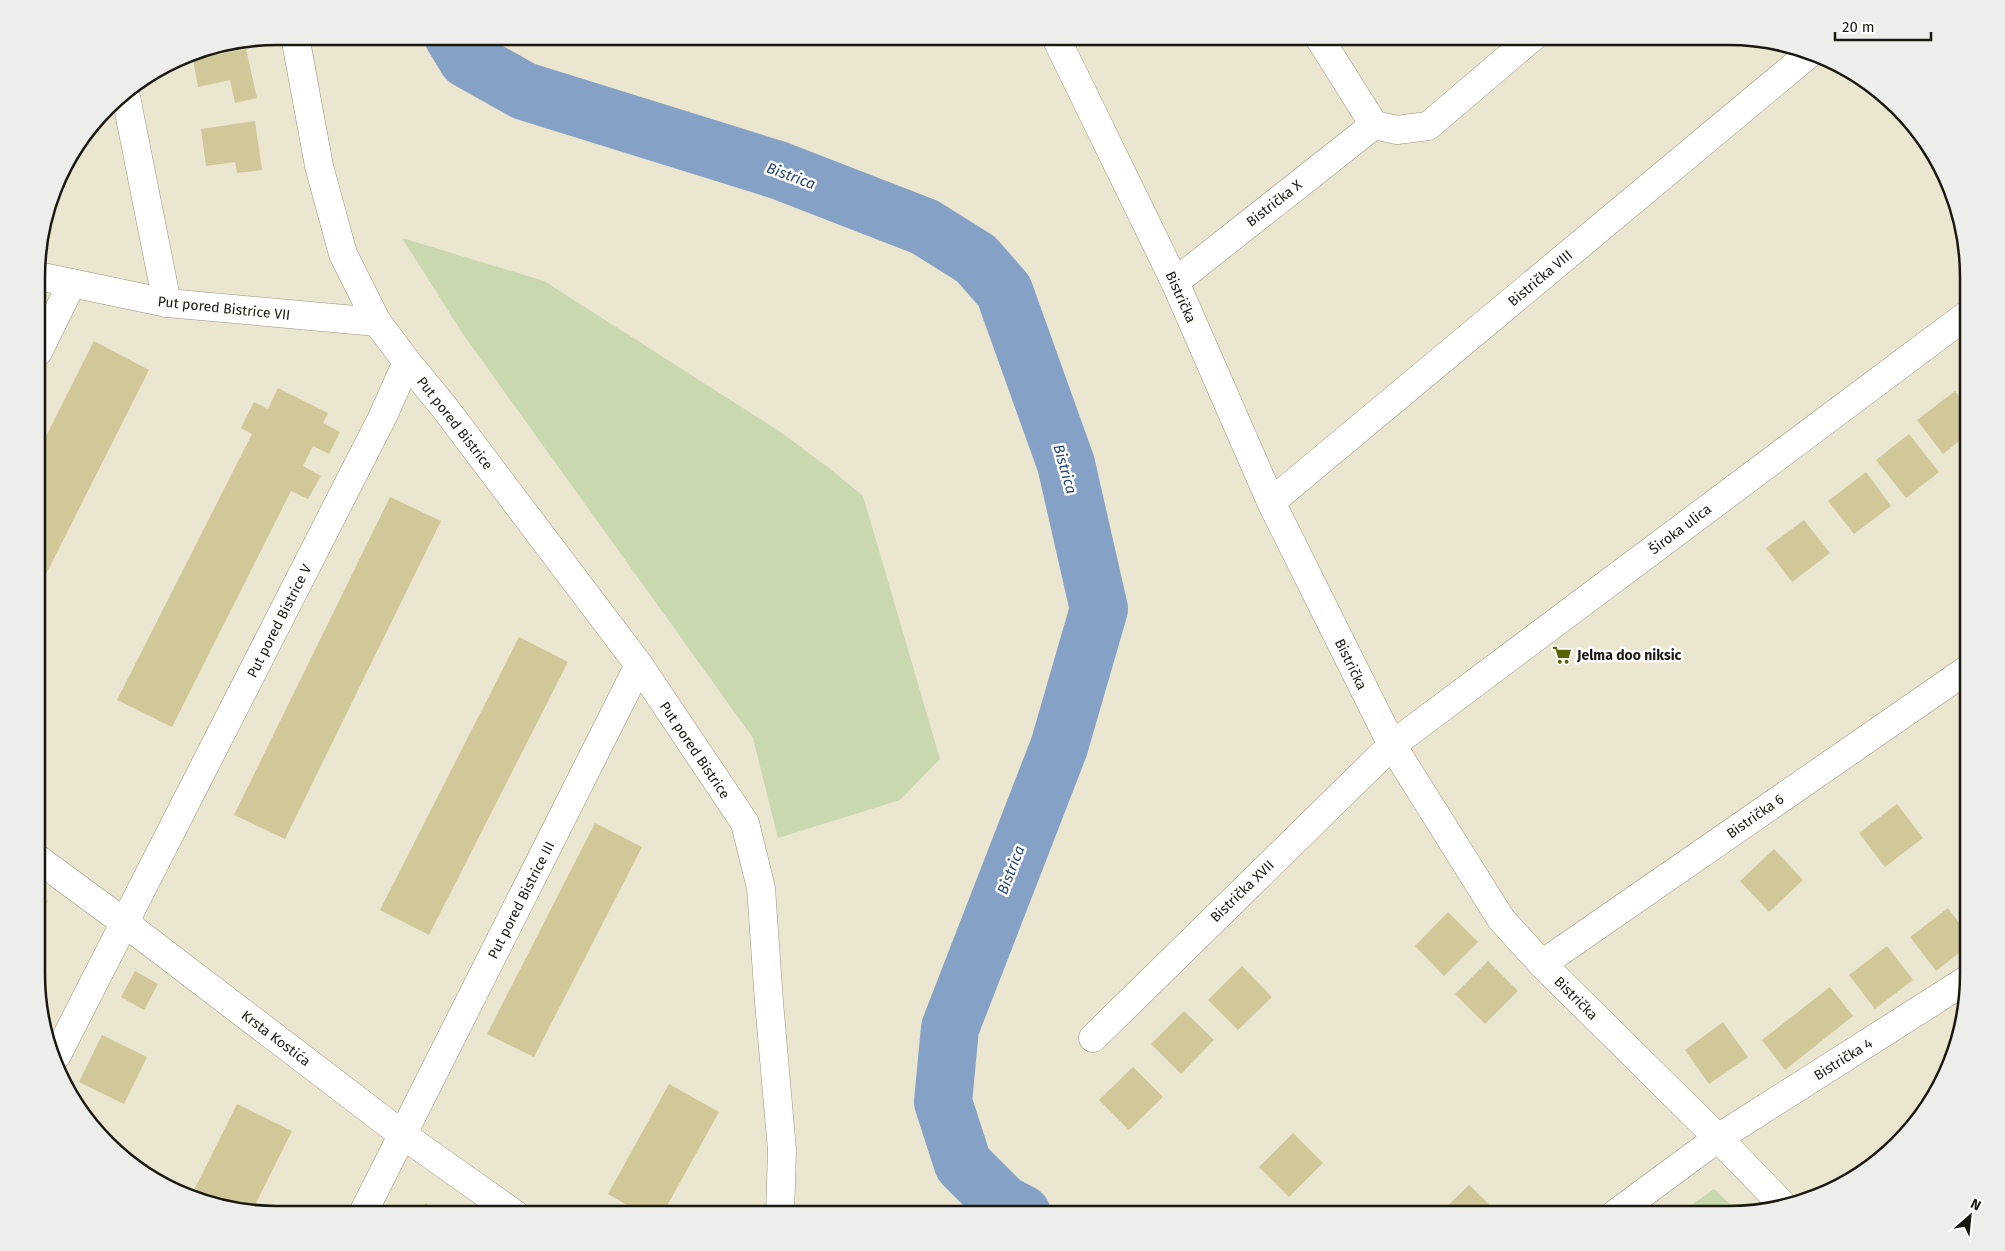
<svg xmlns="http://www.w3.org/2000/svg" width="2005" height="1251" viewBox="0 0 2005 1251" font-family="'Fira Sans',sans-serif">
<style>
.green{fill:#c9d8ae}
.lines{fill:none;stroke-linecap:round;stroke-linejoin:round}
.river{stroke:#86a1c6;stroke-width:58}
.building{fill:#d1c899}
.minor-casing{stroke:#98937d;stroke-width:29}
.minor{stroke:#fff;stroke-width:28}
.labels{text-anchor:middle;stroke-width:5;stroke-linejoin:round;paint-order:stroke}
.street-label{font-size:14px;fill:#1a1910;stroke:#fff}
.poi-label{font-size:14px;font-weight:bold;fill:#1a1910;stroke:#fff;text-anchor:start}
.water-label{font-size:15px;font-style:italic;fill:#224777;stroke:#fff}
.rim{fill:none;stroke:#1a1910;stroke-width:2.5}
</style>
<rect width="100%" height="100%" fill="#ebe6cf"/>
<!-- green -->
<g class="green">
<polygon points="402,238 544,281 779,431 830,469 863,496 940,759 900,800 778,838 753,738 463,334"/>
<polygon points="1714,1189 1740,1214 1679,1214"/>
</g>
<g class="lines">
<!-- river -->
<polyline class="river" points="453,36 467,59 524,91 778,170 925,227 976,259 1004,291 1066,464 1099,609 1059,747 950,1028 943,1102 963,1164 1003,1204 1022,1214"/>
</g>
<!-- building -->
<g class="building">
<polygon points="246,49 257,98 235,103 230,80 198,87 193,59"/>
<polygon points="255,121 262,170 237,173 235,162 206,166 201,129"/>
<polygon points="94,341 149,370 38,590 38,452"/>
<polygon points="278,388 328,413 323,423 340,432 329,454 313,446 303,466 321,476 308,499 291,491 172,727 117,700 252,434 241,428 254,402 268,409"/>
<polygon points="1955,391 1968,409 1968,434 1943,454 1917,420"/>
<polygon points="1909,434 1939,472 1906,498 1876,460"/>
<polygon points="1866,472 1891,506 1854,534 1828,501"/>
<polygon points="390,497 441,521 285,839 234,815"/>
<polygon points="1804,520 1830,553 1792,582 1766,548"/>
<polygon points="519,637 568,662 429,935 380,910"/>
<polygon points="1897,804 1923,838 1885,867 1859,833"/>
<polygon points="595,823 642,847 534,1057 487,1034"/>
<polygon points="1774,849 1803,880 1769,912 1740,881"/>
<polygon points="38,895 48,901 38,918"/>
<polygon points="1948,908 1968,935 1968,946 1936,971 1910,937"/>
<polygon points="1448,912 1478,942 1444,976 1415,946"/>
<polygon points="1887,946 1913,980 1875,1009 1849,975"/>
<polygon points="1488,961 1518,991 1485,1024 1455,994"/>
<polygon points="1242,966 1272,997 1238,1030 1208,1000"/>
<polygon points="135,971 158,984 144,1010 121,997"/>
<polygon points="1830,987 1853,1016 1785,1070 1762,1040"/>
<polygon points="1184,1011 1214,1040 1181,1074 1151,1044"/>
<polygon points="1723,1022 1748,1057 1709,1084 1685,1050"/>
<polygon points="102,1035 147,1057 124,1104 79,1082"/>
<polygon points="1133,1067 1163,1097 1129,1130 1099,1100"/>
<polygon points="669,1084 719,1112 662,1215 645,1215 608,1194"/>
<polygon points="237,1104 292,1131 252,1211 215,1206 191,1196"/>
<polygon points="1293,1133 1323,1163 1289,1197 1259,1167"/>
<polygon points="1469,1185 1499,1214 1439,1214"/>
<polygon points="426,1203 438,1215 415,1215"/>
</g>
<g class="lines">
<!-- minor casing -->
<g class="minor-casing">
<g id="minor">
<polyline points="1055,36 1175,282 1271,502 1392,745 1501,919 1542,964 1718,1138 1781,1203"/>
<polyline points="1318,36 1374,125"/>
<polyline points="125,92 167,303"/>
<polyline points="38,276 167,303 377,322"/>
<polyline points="1175,282 1374,125 1397,130 1428,126 1534,36"/>
<polyline points="38,352 72,283"/>
<polyline points="407,362 444,407 639,665 745,823 761,888 769,1002 782,1150 780,1215"/>
<polyline points="1271,502 1810,53"/>
<polyline points="38,859 125,923 403,1135 516,1215"/>
<polyline points="1542,964 1968,669"/>
<polyline points="1093,1038 1392,745 1968,314"/>
<polyline points="57,1055 383,416 407,362 377,322 343,254 319,166 295,36"/>
<polyline points="1615,1214 1718,1138 1968,979"/>
<polyline points="362,1215 639,665"/>
</g>
</g>
<!-- minor -->
<use href="#minor" class="minor"/>
</g>
<!-- icons -->
<defs>
<g id="supermarket-bare" transform="scale(1.5)"><path d="M-6-5.5h2.5l.6 2H6L4.5 2H-2.5L-4.4-4H-6ZM-1.5 3.2a1.3 1.3 0 1 0 .1 0ZM3 3.2a1.3 1.3 0 1 0 .1 0Z" fill="#596302" stroke="#fff" stroke-width="2.5" paint-order="stroke"/></g>
</defs>
<g fill-rule="evenodd">
<use href="#supermarket-bare" x="1562" y="655"/>
</g>
<g class="labels">
<!-- street labels -->
<g class="street-label">
<text transform="translate(1274 203) rotate(-38)" y="5">Bistrička X</text>
<text transform="translate(1540 278) rotate(-40)" y="5">Bistrička VIII</text>
<text transform="translate(1181 297) rotate(66)" y="5">Bistrička</text>
<text transform="translate(224 308) rotate(6)" y="5">Put pored Bistrice VII</text>
<text transform="translate(455 423) rotate(52)" y="5">Put pored Bistrice</text>
<text transform="translate(1680 529) rotate(-37)" y="5">Široka ulica</text>
<text transform="translate(279 621) rotate(-63)" y="5">Put pored Bistrice V</text>
<text transform="translate(1351 664) rotate(64)" y="5">Bistrička</text>
<text transform="translate(695 750) rotate(56)" y="5">Put pored Bistrice</text>
<text transform="translate(1755 816) rotate(-35)" y="5">Bistrička 6</text>
<text transform="translate(1242 891) rotate(-44)" y="5">Bistrička XVII</text>
<text transform="translate(521 900) rotate(-63)" y="5">Put pored Bistrice III</text>
<text transform="translate(1576 998) rotate(45)" y="5">Bistrička</text>
<text transform="translate(276 1038) rotate(37)" y="5">Krsta Kostića</text>
<text transform="translate(1843 1059) rotate(-32)" y="5">Bistrička 4</text>
</g>
<!-- poi labels -->
<g class="poi-label">
<text x="1577" y="660">Jelma doo niksic</text>
</g>
<!-- water labels -->
<g class="water-label">
<text transform="translate(791 176) rotate(20)" y="5">Bistrica</text>
<text transform="translate(1065 469) rotate(74)" y="5">Bistrica</text>
<text transform="translate(1011 870) rotate(-69)" y="5">Bistrica</text>
</g>
</g>
<!-- crop -->
<path d="M0 0H2005V1251H0ZM277 45H1728A232 232 0 0 1 1960 277V974A232 232 0 0 1 1728 1206H277A232 232 0 0 1 45 974V277A232 232 0 0 1 277 45Z" fill="#ededec" fill-rule="evenodd"/>
<path class="rim" d="M277 45H1728A232 232 0 0 1 1960 277V974A232 232 0 0 1 1728 1206H277A232 232 0 0 1 45 974V277A232 232 0 0 1 277 45Z"/>
<!-- north arrow -->
<g transform="translate(1970 1216) rotate(27)" stroke="#ffffff" stroke-width="4" paint-order="stroke">
<path d="M0-4L9 19L0 12L-9 19Z" fill="#1a1910"/>
<text y="-8" font-size="14" font-weight="bold" text-anchor="middle" fill="#1a1910">N</text>
</g>
<!-- scale -->
<path d="M1835 32v8h96v-8" fill="none" stroke="#1a1910" stroke-width="2.5"/>
<text x="1842" y="32" font-size="15" fill="#1a1910" stroke="#ffffff" stroke-width="4" paint-order="stroke">20 m</text>
</svg>
